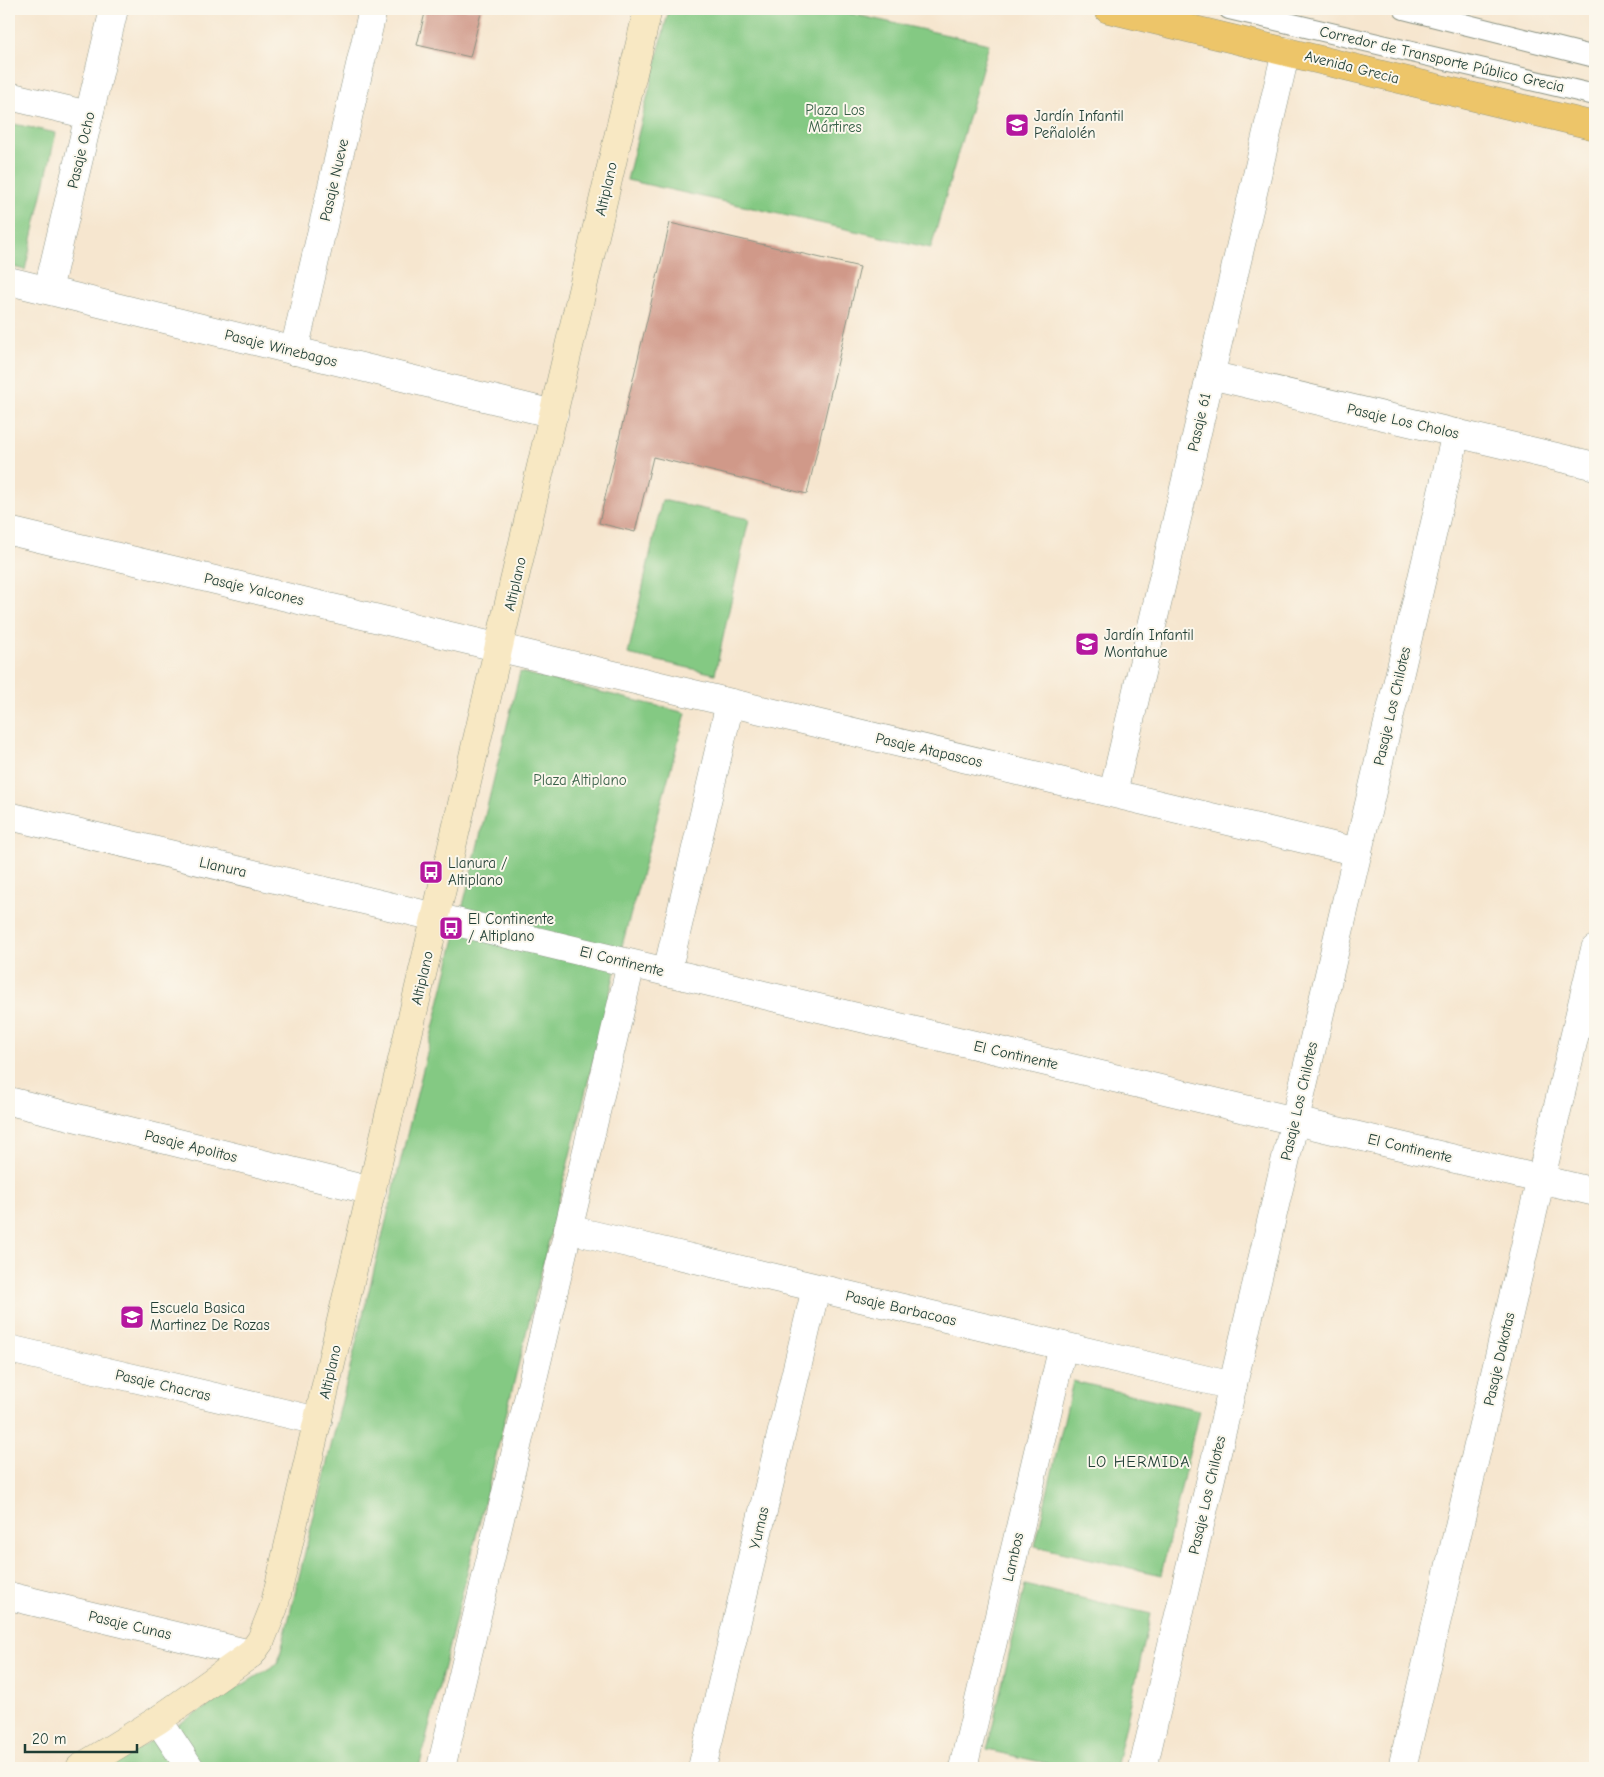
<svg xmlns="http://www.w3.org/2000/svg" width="1604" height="1777" viewBox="0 0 1604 1777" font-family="'Comic Neue',sans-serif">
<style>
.green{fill:#84c983;stroke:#52835c}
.building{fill:#d09989}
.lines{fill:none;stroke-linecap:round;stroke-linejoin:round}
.lane-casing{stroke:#8a9282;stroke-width:22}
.street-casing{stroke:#8a9282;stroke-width:29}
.secondary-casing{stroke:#8a9282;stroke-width:29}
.primary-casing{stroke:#8a9282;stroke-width:29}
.lane{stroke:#fff;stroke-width:20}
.street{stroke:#fff;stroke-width:28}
.secondary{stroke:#f8e8c3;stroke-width:28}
.primary{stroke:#edc569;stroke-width:28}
.labels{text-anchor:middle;stroke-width:4;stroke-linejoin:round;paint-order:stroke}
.street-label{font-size:15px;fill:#1f3d34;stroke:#fbf7ec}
.park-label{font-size:15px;fill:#386048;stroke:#fbf7ec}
.poi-label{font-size:15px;fill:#1f3d34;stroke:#fbf7ec;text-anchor:start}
.neighbourhood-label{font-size:16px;letter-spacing:1px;fill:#1f3d34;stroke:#fbf7ec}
</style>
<rect width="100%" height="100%" fill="#fbf7ec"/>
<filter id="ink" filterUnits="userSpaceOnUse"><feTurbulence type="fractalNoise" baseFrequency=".02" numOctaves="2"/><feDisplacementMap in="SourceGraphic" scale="10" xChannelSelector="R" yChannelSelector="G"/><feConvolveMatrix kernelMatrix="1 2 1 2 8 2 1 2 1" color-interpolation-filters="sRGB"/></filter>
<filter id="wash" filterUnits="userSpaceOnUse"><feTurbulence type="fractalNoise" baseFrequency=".0096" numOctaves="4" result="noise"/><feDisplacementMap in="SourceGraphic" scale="20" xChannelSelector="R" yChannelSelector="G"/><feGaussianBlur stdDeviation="1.12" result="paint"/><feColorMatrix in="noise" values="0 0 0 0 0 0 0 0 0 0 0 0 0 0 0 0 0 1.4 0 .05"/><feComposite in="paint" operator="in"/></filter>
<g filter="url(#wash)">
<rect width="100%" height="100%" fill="#f6e6cf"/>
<!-- green -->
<g class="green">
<polygon points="669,9 829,9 989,44 931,248 627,180"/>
<polygon points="9,123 56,133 25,270 9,266"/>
<polygon points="662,500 749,519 715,674 628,654"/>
<polygon points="520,672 686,713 618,960 419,1768 107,1768 278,1663"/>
<polygon points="1073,1381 1199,1410 1161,1575 1035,1546"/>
<polygon points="1025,1585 1151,1614 1116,1768 1068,1768 987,1750"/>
</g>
<g id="blocks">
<!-- building -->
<g class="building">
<polygon points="426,9 482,9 470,57 417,45"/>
<polygon points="670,223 860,267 807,494 653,457 635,532 599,523"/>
</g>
</g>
</g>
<g filter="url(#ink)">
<use href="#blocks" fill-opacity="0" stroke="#8a9282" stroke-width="1"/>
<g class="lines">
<!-- lane casing -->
<g class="lane-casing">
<g id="lane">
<polyline points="1229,9 1595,95"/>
<polyline points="1404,9 1595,57"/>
</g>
</g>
<!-- street casing -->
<g class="street-casing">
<g id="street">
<polyline points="9,96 89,115"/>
<polyline points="9,281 554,414"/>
<polyline points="48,290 114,9"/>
<polyline points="294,351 373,9"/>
<polyline points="1210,375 1595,466"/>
<polyline points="9,531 1358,852"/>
<polyline points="1113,793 1286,51"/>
<polyline points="9,816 1595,1192"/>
<polyline points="667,972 730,703"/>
<polyline points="9,1101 372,1191"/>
<polyline points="568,1229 1233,1386"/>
<polyline points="9,1349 318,1421"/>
<polyline points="9,1596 251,1654"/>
<polyline points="158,1720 190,1768"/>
<polyline points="441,1768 631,964"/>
<polyline points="702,1768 816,1288"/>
<polyline points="963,1768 1063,1346"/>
<polyline points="1143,1768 1456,433"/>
<polyline points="1402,1768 1595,949"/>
</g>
</g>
<!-- secondary casing -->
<g class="secondary-casing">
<polyline id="secondary" points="80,1768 158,1720 251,1654 261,1640 274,1607 648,9"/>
</g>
<!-- primary casing -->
<g class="primary-casing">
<polyline id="primary" points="1108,9 1595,126"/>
</g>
<!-- lane -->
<use href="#lane" class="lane"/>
<!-- street -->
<use href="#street" class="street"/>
<!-- secondary -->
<use href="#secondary" class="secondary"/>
<!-- primary -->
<use href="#primary" class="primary"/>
</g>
</g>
<!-- icons -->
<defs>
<g id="school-square" transform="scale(1.25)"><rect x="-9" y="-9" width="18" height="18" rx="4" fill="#b5179e" stroke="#fbf7ec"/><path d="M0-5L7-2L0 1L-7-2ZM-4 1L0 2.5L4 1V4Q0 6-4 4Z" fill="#fff"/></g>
<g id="bus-square" transform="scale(1.25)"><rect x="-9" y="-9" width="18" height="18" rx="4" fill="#b5179e" stroke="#fbf7ec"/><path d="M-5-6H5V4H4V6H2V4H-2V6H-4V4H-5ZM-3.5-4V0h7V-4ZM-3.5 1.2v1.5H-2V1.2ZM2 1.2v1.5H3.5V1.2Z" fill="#fff"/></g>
</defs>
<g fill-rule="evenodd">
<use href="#school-square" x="1017" y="125"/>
<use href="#school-square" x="1087" y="644"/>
<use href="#bus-square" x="431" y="872"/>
<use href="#bus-square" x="451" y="928"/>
<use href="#school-square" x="132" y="1317"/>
</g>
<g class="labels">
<!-- street labels -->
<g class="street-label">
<text transform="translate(1442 59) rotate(13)" y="5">Corredor de Transporte Público Grecia</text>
<text transform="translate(1352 67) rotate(14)" y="5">Avenida Grecia</text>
<text transform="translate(81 150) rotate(-77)" y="5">Pasaje Ocho</text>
<text transform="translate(334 180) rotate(-77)" y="5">Pasaje Nueve</text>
<text transform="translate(606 189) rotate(-77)" y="5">Altiplano</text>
<text transform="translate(281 348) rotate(14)" y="5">Pasaje Winebagos</text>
<text transform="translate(1403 421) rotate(13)" y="5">Pasaje Los Cholos</text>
<text transform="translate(1199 422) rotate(-77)" y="5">Pasaje 61</text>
<text transform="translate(515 584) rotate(-77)" y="5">Altiplano</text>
<text transform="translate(254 589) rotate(13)" y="5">Pasaje Yalcones</text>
<text transform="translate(1392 706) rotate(-77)" y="5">Pasaje Los Chilotes</text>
<text transform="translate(929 750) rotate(13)" y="5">Pasaje Atapascos</text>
<text transform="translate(223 867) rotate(13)" y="5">Llanura</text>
<text transform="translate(622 961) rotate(14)" y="5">El Continente</text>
<text transform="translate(422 978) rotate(-77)" y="5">Altiplano</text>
<text transform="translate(1016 1055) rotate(13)" y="5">El Continente</text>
<text transform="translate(1299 1101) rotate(-77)" y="5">Pasaje Los Chilotes</text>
<text transform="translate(191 1146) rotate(14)" y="5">Pasaje Apolitos</text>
<text transform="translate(1410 1148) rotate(13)" y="5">El Continente</text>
<text transform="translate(901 1308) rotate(13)" y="5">Pasaje Barbacoas</text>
<text transform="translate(1499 1359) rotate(-77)" y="5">Pasaje Dakotas</text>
<text transform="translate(330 1372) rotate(-77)" y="5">Altiplano</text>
<text transform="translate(163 1385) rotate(13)" y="5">Pasaje Chacras</text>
<text transform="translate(1207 1495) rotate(-77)" y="5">Pasaje Los Chilotes</text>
<text transform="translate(759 1528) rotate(-77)" y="5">Yumas</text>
<text transform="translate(1013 1557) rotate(-77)" y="5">Lambos</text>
<text transform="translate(130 1625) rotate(13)" y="5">Pasaje Cunas</text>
</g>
<!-- park labels -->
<g class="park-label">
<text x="835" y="115">Plaza Los<tspan x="835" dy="17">Mártires</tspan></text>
<text x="580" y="785">Plaza Altiplano</text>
</g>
<!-- poi labels -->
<g class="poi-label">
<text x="1034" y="121">Jardín Infantil<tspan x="1034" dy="17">Peñalolén</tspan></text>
<text x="1104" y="640">Jardín Infantil<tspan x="1104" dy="17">Montahue</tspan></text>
<text x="448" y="868">Llanura /<tspan x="448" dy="17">Altiplano</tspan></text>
<text x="468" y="924">El Continente<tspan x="468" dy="17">/ Altiplano</tspan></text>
<text x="150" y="1313">Escuela Basica<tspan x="150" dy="17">Martinez De Rozas</tspan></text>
</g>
<!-- neighbourhood labels -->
<g class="neighbourhood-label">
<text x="1139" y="1467">LO HERMIDA</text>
</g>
</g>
<!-- margin -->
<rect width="1604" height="1777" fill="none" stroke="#fbf7ec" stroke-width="30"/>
<!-- scale -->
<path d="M25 1744v8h112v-8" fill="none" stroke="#1f3d34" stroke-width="2.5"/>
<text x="32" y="1744" font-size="15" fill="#1f3d34" stroke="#fbf7ec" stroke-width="4" paint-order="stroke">20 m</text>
</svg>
